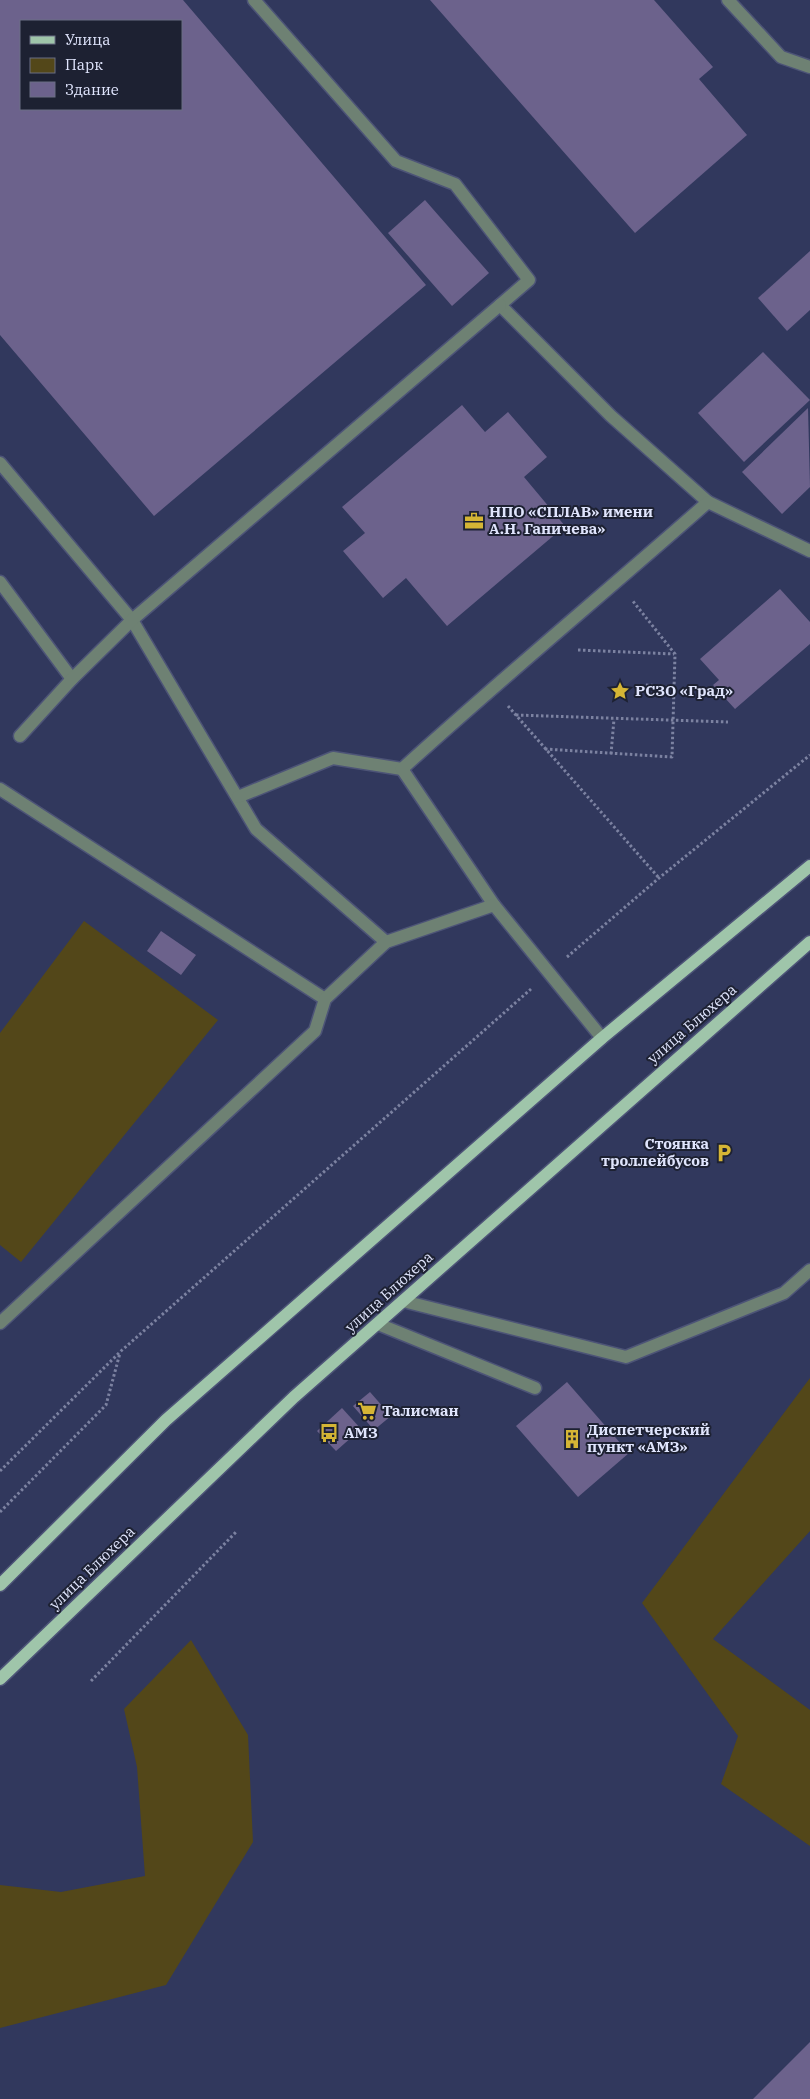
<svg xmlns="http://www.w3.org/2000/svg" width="810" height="2099" viewBox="0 0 810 2099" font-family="'IBM Plex Serif',serif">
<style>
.green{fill:#534719}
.building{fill:#6c628c;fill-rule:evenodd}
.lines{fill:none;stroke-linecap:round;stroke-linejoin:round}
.minor-casing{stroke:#4d5477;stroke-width:15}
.major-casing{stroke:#4d5477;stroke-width:15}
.path{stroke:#7c82a1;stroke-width:3;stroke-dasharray:2.5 2.5;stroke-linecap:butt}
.minor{stroke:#6e8173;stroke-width:12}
.major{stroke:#9fc5aa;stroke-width:12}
.labels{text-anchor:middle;stroke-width:4;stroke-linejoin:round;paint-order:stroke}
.poi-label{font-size:15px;font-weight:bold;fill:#e0e5fd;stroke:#1d2132;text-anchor:start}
.street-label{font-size:15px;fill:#e0e5fd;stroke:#1d2132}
</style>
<rect width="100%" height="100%" fill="#31385d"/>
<!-- green -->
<g class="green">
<polygon points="84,921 218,1020 21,1262 0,1245 0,1033"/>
<polygon points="810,1378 810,1531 713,1639 810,1710 810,1846 721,1784 738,1736 642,1603"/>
<polygon points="191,1640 248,1735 253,1842 166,1985 0,2028 0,1885 61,1892 145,1876 137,1767 124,1709"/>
</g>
<!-- building -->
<g class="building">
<path d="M0,0H183L426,285L154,516L0,335ZM21,21H181V109H21Z"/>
<polygon points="430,0 654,0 713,67 699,79 747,135 635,233"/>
<polygon points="425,200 489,273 452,306 388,233"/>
<polygon points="810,251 810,310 787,331 758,298"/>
<polygon points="763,352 810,400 744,462 698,413"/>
<polygon points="462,405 485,432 508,412 547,457 524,477 565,526 447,626 406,578 383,598 343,551 365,533 342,507"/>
<polygon points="808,408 810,487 782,514 742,472"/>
<polygon points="780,589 810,622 810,644 735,709 713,685 719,680 700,659"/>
<polygon points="161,931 196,955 181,975 147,951"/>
<polygon points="567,1382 629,1453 578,1497 516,1426"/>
<polygon points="370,1392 391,1416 374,1430 353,1406"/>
<polygon points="342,1408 361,1429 336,1451 317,1431"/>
<polygon points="810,2042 810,2099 753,2099"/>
</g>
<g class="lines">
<!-- minor casing -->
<g class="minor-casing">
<g id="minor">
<polyline points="254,0 396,161 455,184 529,280 500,305 611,416 708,502"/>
<polyline points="728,0 781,57 810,67"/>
<polyline points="0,463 132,620 256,829 386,942"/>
<polyline points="0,582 72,679"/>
<polyline points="20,736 72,679 132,620 500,305"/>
<polyline points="0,789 325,999"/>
<polyline points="238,797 333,758 402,769"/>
<path d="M494,905L402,769C502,678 606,592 708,502L810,551"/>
<polyline points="403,1301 626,1357 784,1293 810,1270"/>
<polyline points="0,1323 315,1031 325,999 386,942 494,905 602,1038"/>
<polyline points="378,1324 535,1388"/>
</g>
</g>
<!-- major casing -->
<g class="major-casing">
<g id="major">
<polyline points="0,1585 166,1420 602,1038 810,866"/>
<polyline points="0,1679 294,1397 810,942"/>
</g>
</g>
<!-- path -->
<g class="path">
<polyline points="578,650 674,654"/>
<polyline points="646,685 674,687"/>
<polyline points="508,706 659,878"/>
<polyline points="516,715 728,722"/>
<polyline points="545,749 672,757 675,654 632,600"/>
<polyline points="611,754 614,719"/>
<polyline points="567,957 659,878 810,755"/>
<polyline points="0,1471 121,1351 531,989"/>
<polyline points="0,1512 106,1405 120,1353"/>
<polyline points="91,1681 237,1531"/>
</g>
<!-- minor -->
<use href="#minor" class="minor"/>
<!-- major -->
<use href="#major" class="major"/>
</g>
<!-- icons -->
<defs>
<g id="office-bare" transform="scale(1.5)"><path d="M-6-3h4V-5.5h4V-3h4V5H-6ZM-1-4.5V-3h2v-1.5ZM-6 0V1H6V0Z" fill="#d5b535" stroke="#1d2132" stroke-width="2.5" paint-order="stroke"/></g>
<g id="sight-bare" transform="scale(1.5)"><path d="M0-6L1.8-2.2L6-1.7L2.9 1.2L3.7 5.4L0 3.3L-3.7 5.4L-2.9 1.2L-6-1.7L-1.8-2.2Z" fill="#d5b535" stroke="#1d2132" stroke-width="2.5" paint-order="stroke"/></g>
<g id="parking-bare" transform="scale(1.5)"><path d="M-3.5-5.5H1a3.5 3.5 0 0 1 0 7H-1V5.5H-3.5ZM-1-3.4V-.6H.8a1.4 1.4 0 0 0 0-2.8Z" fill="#d5b535" stroke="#1d2132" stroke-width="2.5" paint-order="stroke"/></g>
<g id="supermarket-bare" transform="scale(1.5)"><path d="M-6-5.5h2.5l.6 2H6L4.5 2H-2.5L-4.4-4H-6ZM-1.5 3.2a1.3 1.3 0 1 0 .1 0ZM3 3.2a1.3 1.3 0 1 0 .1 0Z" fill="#d5b535" stroke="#1d2132" stroke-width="2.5" paint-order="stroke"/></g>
<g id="bus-bare" transform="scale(1.5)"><path d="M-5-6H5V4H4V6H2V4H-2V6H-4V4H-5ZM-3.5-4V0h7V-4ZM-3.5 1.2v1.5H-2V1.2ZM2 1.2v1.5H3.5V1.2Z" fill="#d5b535" stroke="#1d2132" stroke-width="2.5" paint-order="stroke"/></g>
<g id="building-bare" transform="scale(1.5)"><path d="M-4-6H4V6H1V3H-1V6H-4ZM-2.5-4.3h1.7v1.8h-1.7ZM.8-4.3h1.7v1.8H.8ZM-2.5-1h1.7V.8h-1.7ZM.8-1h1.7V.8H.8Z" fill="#d5b535" stroke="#1d2132" stroke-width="2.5" paint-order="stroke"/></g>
</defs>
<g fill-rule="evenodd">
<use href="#office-bare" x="474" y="521"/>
<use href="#sight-bare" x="620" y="691"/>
<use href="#parking-bare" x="724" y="1153"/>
<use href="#supermarket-bare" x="367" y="1411"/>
<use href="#bus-bare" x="329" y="1433"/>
<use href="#building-bare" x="572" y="1439"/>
</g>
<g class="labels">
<!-- poi labels -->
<g class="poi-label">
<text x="489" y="517">НПО «СПЛАВ» имени<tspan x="489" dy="17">А.Н. Ганичева»</tspan></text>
<text x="635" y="696">РСЗО «Град»</text>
<text x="709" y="1149" text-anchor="end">Стоянка<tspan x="709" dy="17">троллейбусов</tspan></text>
<text x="382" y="1416">Талисман</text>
<text x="587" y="1435">Диспетчерский<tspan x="587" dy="17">пункт «АМЗ»</tspan></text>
<text x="344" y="1438">АМЗ</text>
</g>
<!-- street labels -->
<g class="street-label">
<text transform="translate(692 1024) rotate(-41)" y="5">улица Блюхера</text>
<text transform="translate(389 1292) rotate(-42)" y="5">улица Блюхера</text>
<text transform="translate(92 1568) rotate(-44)" y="5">улица Блюхера</text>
</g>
</g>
<!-- legend -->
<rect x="20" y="20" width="162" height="90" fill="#1d2132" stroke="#6b6f83"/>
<rect x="30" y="36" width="25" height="8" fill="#9fc5aa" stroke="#6b6f83"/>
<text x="65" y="45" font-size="15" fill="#e0e5fd">Улица</text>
<rect x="30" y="58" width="25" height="15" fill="#534719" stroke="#6b6f83"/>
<text x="65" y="70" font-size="15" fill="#e0e5fd">Парк</text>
<rect x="30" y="82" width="25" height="15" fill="#6c628c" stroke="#6b6f83"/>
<text x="65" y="95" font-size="15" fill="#e0e5fd">Здание</text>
</svg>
